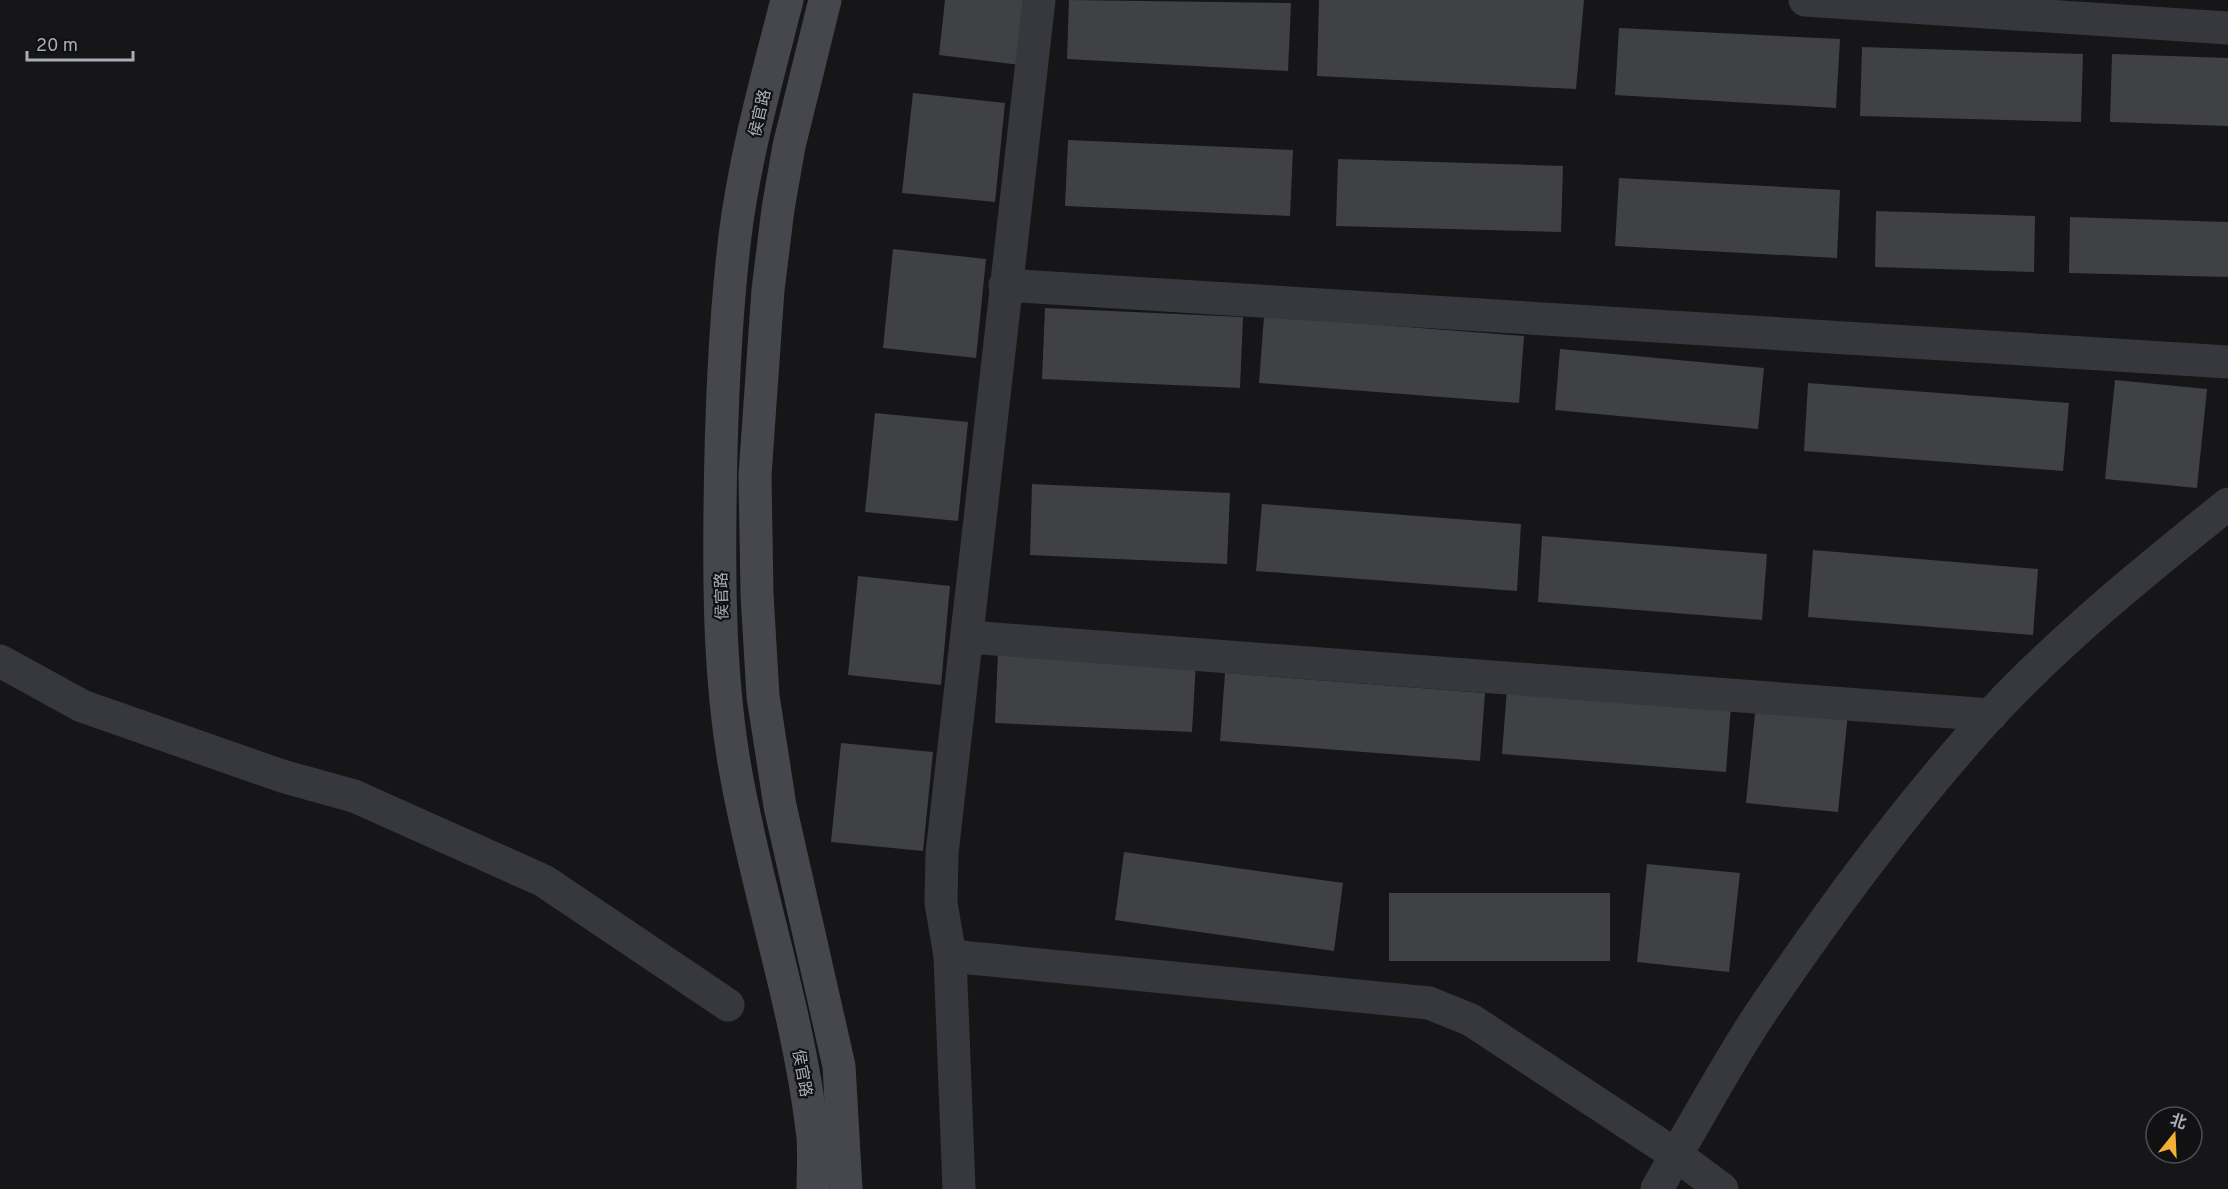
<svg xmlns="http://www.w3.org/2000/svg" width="2228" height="1189" viewBox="0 0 2228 1189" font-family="Overpass,'Noto Sans SC',sans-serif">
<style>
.building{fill:#404145}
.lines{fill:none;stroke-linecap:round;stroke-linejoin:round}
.street{stroke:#37383d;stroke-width:33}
.secondary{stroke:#45474d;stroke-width:33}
.labels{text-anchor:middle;stroke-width:4.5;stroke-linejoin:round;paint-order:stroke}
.street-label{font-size:16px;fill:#a8adb8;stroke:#111113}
</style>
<rect width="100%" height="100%" fill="#161618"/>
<!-- building -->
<g class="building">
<polygon points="945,0 1026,0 1020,65 939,55"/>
<polygon points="1069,0 1291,3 1288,71 1067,59"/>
<polygon points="1319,0 1584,0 1576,89 1317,76"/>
<polygon points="1619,28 1840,39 1836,108 1615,95"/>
<polygon points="1862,47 2083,54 2081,122 1860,116"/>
<polygon points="2112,54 2228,58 2228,126 2110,122"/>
<polygon points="913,93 1005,103 995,202 902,193"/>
<polygon points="1068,140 1293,150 1290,216 1065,206"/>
<polygon points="1338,159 1563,166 1561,232 1336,226"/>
<polygon points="1619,178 1840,190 1837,258 1615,246"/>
<polygon points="1876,211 2035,216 2034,272 1875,267"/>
<polygon points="2070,217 2228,222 2228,277 2069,273"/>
<polygon points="893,249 986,259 976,358 883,348"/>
<polygon points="1045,308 1243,317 1240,388 1042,379"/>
<polygon points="1264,316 1524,336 1519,403 1259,383"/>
<polygon points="1560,349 1764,368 1758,429 1555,410"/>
<polygon points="2115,380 2207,389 2197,488 2105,479"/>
<polygon points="1808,383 2069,403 2063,471 1804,451"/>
<polygon points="875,413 968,422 958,521 865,512"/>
<polygon points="1032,484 1230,493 1227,564 1030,555"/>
<polygon points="1262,504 1521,524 1517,591 1256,571"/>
<polygon points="1542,536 1767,554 1762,620 1538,602"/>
<polygon points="1813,550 2038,569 2033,635 1808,617"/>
<polygon points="858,576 950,586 941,685 848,675"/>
<polygon points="998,652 1196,661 1192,732 995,723"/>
<polygon points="1225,673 1485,693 1480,761 1220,741"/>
<polygon points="1507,689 1731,706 1726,772 1502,754"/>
<polygon points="1756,704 1848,713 1838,812 1746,803"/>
<polygon points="841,743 933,752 923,851 831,842"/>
<polygon points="1124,852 1343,883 1334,951 1115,920"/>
<polygon points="1647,864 1740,873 1729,972 1637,962"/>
<rect x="1389" y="893" width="221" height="68"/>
</g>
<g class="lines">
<!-- street -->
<g class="street">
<polyline points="1805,0 2228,28"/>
<polyline points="1005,285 2228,362"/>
<polyline points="968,637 1991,715"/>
<polyline points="0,661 82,706 282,776 354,796 544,881 728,1005"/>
<polyline points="950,956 1429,1003 1471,1020 1676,1155 1657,1189"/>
<polyline points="959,1189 950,956 941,903 942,853 1039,0"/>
<path d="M1722,1189L1676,1155C1705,1106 1732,1055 1764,1008C1834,905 1908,805 1991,714C2063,637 2146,570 2228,504"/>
</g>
<!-- secondary -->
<g class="secondary">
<path d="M787,0C767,78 745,156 735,236C724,327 721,417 720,508C719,594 720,682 735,768C756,889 797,1006 812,1129C815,1148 813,1169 813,1189"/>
<polyline points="825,0 789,146 778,209 768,290 755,475 757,594 763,696 780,806 839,1066 846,1189"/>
</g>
</g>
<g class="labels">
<!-- street labels -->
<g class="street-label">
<text transform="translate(759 113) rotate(-77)" y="6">侯官路</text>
<text transform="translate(721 596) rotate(-91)" y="6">侯官路</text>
<text transform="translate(803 1073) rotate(80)" y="6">侯官路</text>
</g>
</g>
<!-- north arrow -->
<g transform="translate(2174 1135) rotate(18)"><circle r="28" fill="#111113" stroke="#4d4f55" stroke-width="1.5"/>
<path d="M0-4.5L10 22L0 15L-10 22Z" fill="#f2b134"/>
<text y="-9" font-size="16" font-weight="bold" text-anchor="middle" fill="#a8adb8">北</text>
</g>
<!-- scale -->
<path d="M27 51v9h106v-9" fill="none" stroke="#a8adb8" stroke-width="3"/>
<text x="36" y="51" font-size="18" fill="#a8adb8" stroke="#111113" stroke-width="4.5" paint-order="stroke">20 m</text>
</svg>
